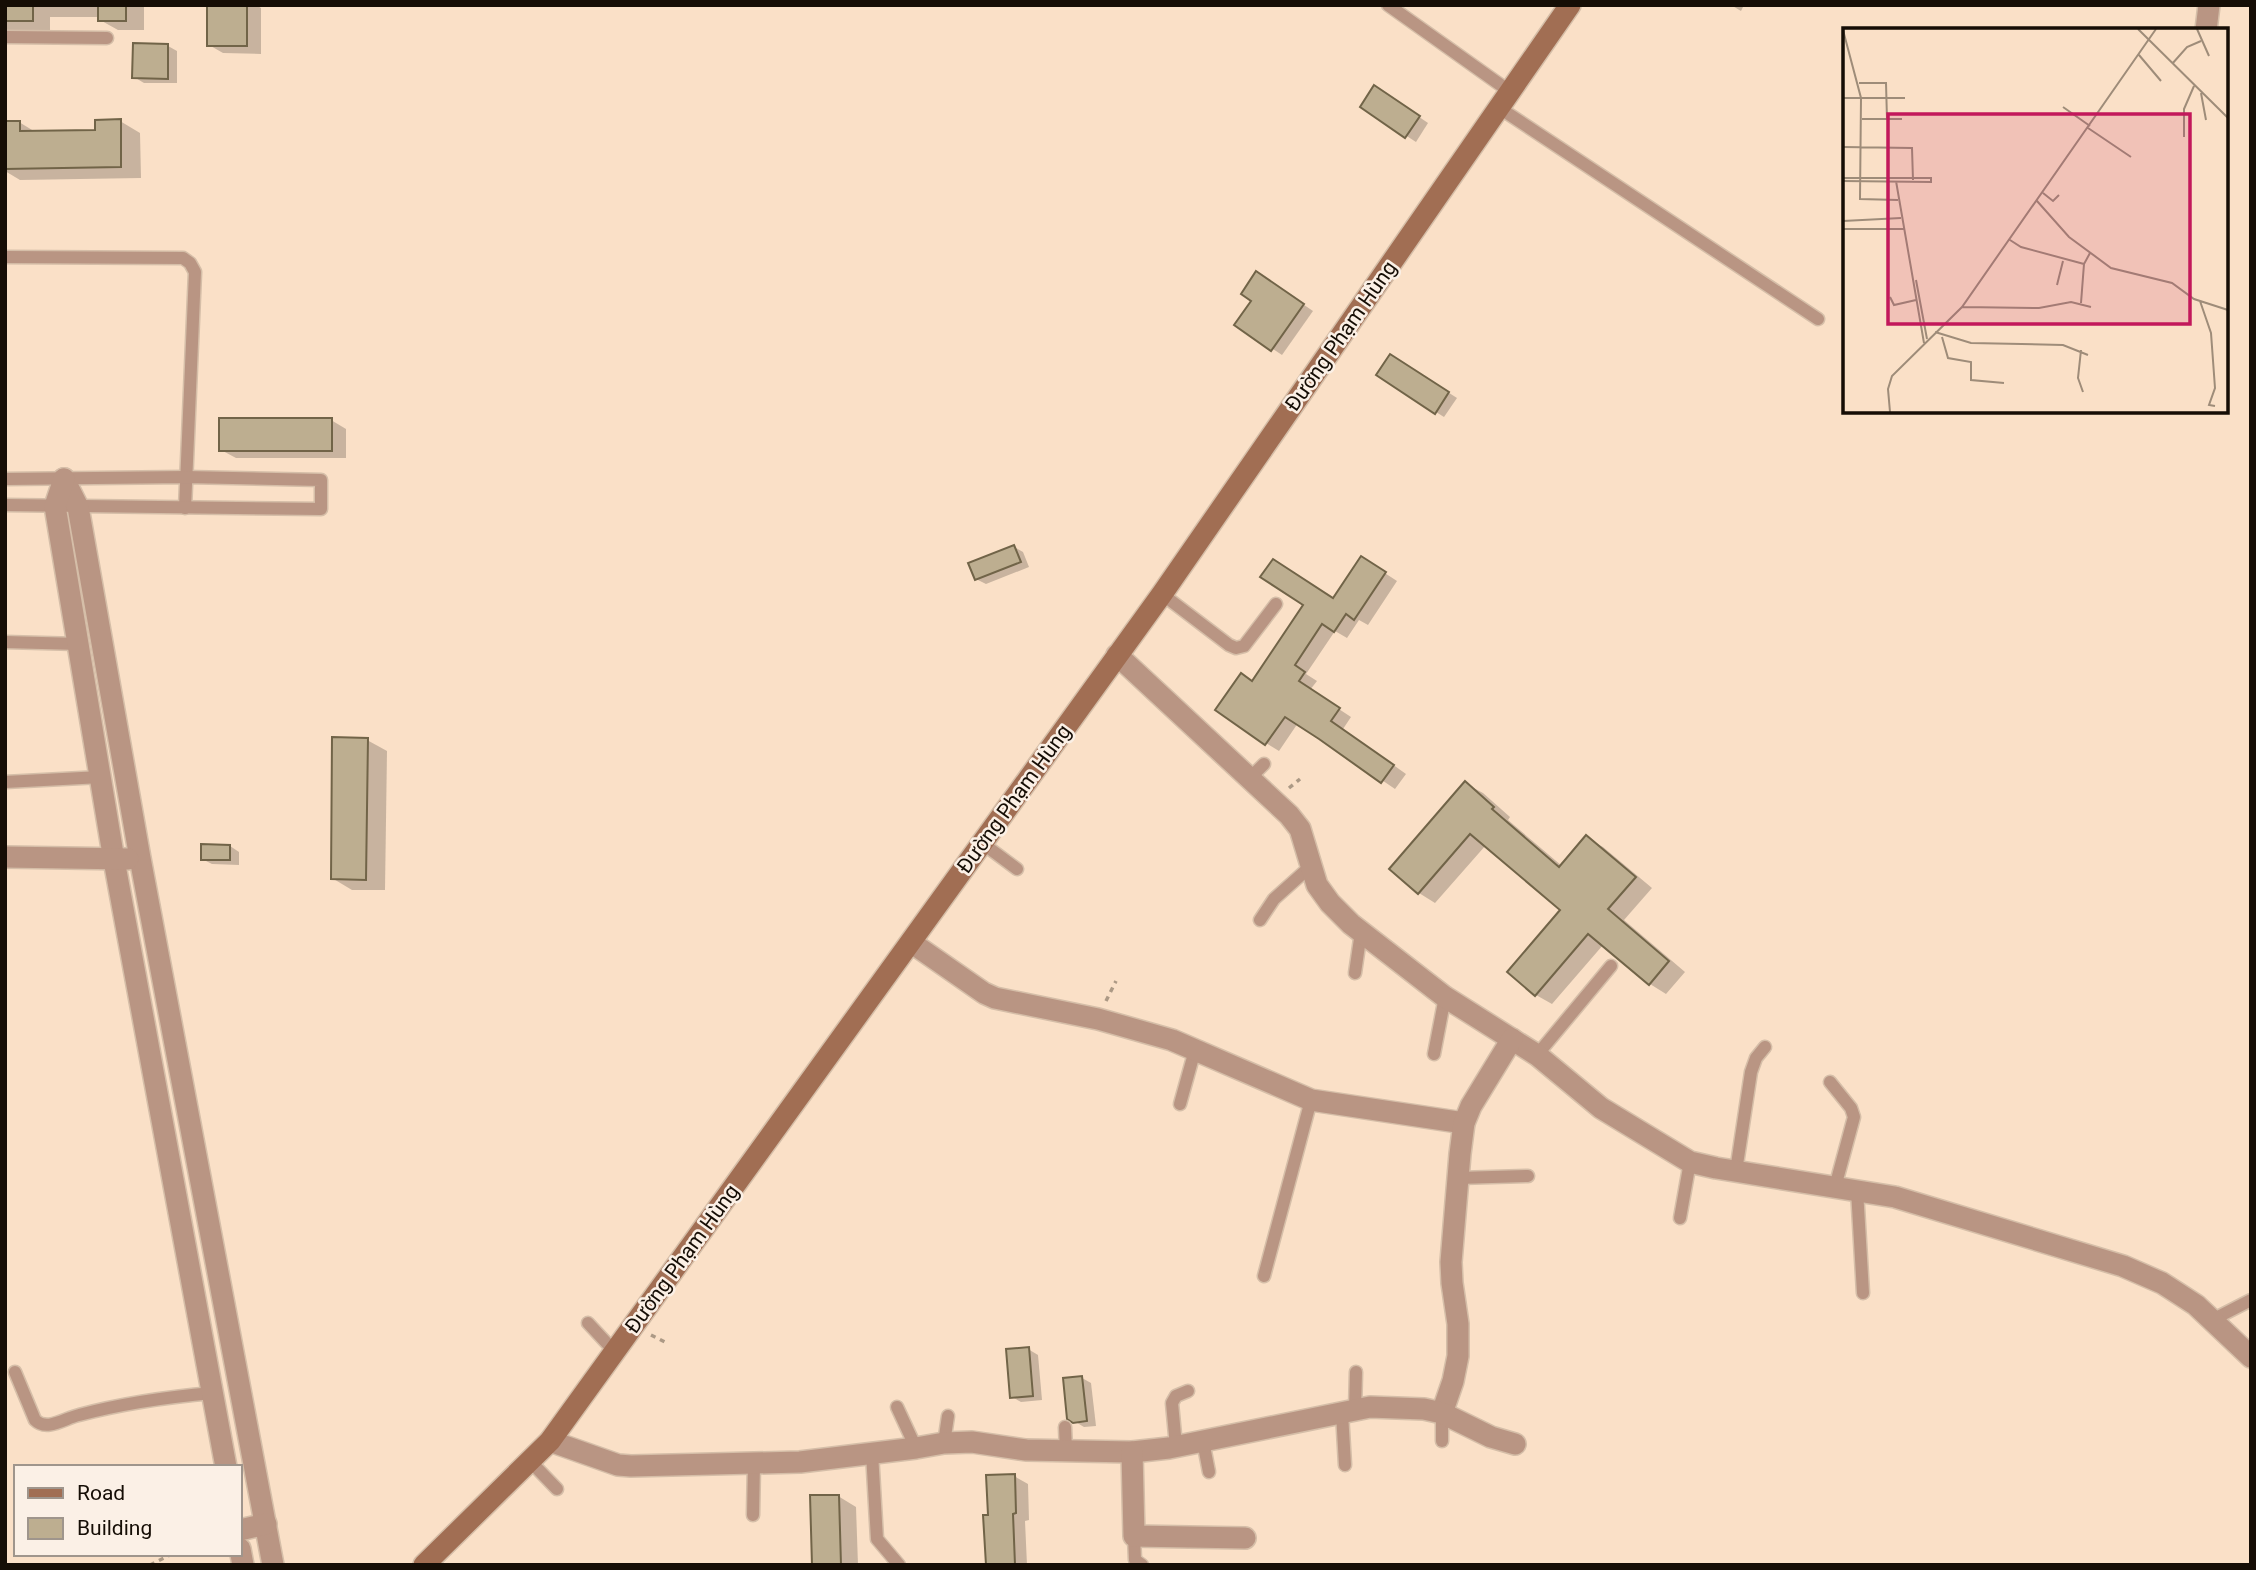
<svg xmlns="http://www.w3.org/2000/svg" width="2256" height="1570" viewBox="0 0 2256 1570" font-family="Roboto,sans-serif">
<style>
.shadow{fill:#0003}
.building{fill:#bdae90;stroke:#716448;stroke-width:2}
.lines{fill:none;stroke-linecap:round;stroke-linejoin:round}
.service-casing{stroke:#d5bea8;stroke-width:15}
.minor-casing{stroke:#d5bea8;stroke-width:24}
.secondary-casing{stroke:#d5bea8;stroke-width:24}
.path{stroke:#ac9985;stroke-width:3.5;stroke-dasharray:5 5;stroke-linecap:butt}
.service{stroke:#b99583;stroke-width:12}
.minor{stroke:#b99583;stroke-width:21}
.secondary{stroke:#a16e53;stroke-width:21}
.labels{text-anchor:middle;stroke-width:5;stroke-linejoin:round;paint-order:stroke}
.street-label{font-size:21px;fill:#150d05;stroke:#fbf0e6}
.inset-road{fill:none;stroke:#9e8c79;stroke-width:2}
.view{fill:#c2185b;fill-opacity:0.15;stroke:#c2185b;stroke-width:3.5}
.inset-edge{fill:none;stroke:#150d05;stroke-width:3.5}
</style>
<rect width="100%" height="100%" fill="#fae0c7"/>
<!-- shadow -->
<g class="shadow">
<polygon points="5,5 144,5 144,30 118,30 100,20 100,17 50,17 50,30 5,30"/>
<polygon points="209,5 256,5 261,8 261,54 223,53 209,45"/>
<polygon points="1731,5 1744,5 1741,11"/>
<polygon points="168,46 177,51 177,83 144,83 134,77"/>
<polygon points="1384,93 1428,123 1416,142 1362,107"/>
<polygon points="120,121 140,133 141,178 20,180 5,171 5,123 19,122 37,133 97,132"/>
<polygon points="1266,279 1313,311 1282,355 1237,325"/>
<polygon points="1399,361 1457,398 1444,417 1436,412"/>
<polygon points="331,420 346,429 346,458 236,458 221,450"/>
<polygon points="1014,547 1023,552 1029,567 986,584 976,579"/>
<polygon points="1374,566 1397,581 1368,625 1359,620 1347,638 1335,631 1306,674 1317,681 1310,690 1351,717 1343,729 1406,774 1395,789 1298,723 1279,751 1266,743 1253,682 1334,600"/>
<polygon points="367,740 387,751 385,890 352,890 332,878"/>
<polygon points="1466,784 1483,793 1510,817 1508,820 1562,866 1586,838 1603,847 1652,888 1624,920 1685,972 1666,994 1650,984 1603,945 1552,1004 1536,995 1562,910 1486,845 1435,903 1419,893"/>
<polygon points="230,846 239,852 239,865 212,864 202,859"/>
<polygon points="1028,1349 1038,1355 1042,1400 1021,1402 1012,1397"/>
<polygon points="1082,1378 1091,1383 1096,1426 1084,1427 1074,1421"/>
<polygon points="1014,1476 1028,1484 1029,1520 1025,1521 1027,1565 987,1565"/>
<polygon points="838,1496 856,1507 858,1565 814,1565"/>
</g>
<!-- building -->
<g class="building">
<rect x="5" y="5" width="28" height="16"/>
<rect x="98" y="5" width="28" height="16"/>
<rect x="207" y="5" width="40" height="41"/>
<polygon points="133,43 168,44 168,79 132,78"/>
<polygon points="1374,85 1420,116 1405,138 1360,107"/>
<polygon points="121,119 121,167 5,169 5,121 20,121 20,131 95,130 95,120"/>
<polygon points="1256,271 1304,304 1271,351 1234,325 1251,301 1241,294"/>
<polygon points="1390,354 1449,392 1435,414 1376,375"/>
<rect x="219" y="418" width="113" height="33"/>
<polygon points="1014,545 1021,562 975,580 968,563"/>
<polygon points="1361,556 1386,572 1354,620 1346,614 1334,632 1322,624 1295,665 1305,672 1299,681 1340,708 1331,721 1394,765 1381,783 1319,739 1285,717 1265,745 1215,710 1241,673 1252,681 1303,605 1260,577 1273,559 1333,598"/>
<polygon points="332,737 368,738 366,880 331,879"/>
<polygon points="1465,781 1494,807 1492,809 1559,867 1586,835 1636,877 1608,909 1669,961 1649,985 1588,934 1535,996 1507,972 1560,910 1470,834 1418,894 1389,869"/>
<polygon points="201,844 230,845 230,860 201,860"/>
<polygon points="1029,1347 1033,1396 1010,1398 1006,1349"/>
<polygon points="1082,1376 1087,1421 1073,1423 1067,1419 1063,1378"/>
<polygon points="1015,1474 1016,1513 1013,1514 1015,1565 986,1565 983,1515 988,1515 986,1475"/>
<polygon points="810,1495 839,1495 841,1565 812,1565"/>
</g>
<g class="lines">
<!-- service casing -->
<g class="service-casing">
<g id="service">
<polyline points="1388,5 1509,91"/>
<polyline points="5,37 107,38"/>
<polyline points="1498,107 1818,319"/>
<polyline points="5,257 183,258 190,263 195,272 185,508"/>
<polyline points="5,479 186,477 321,480 321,509 5,505"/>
<polyline points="1162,594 1229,645 1236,648 1244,646 1276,604"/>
<polyline points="5,642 79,644"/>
<polyline points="1250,778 1264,764"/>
<polyline points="5,782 101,777"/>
<polyline points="982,843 1017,869"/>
<polyline points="1260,920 1274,899 1312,865"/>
<polyline points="1355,973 1361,932"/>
<polyline points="1434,1054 1445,997"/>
<polyline points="1537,1055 1611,966"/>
<polyline points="1830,1082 1851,1108 1854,1117 1835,1187"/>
<polyline points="1180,1104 1195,1050"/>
<polyline points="1736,1171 1751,1072 1756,1058 1765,1047"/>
<polyline points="1458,1178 1528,1176"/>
<polyline points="1857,1190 1863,1293"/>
<polyline points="1680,1218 1690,1162"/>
<polyline points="1264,1276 1311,1100"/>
<polyline points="2212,1320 2251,1300"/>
<polyline points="588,1323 615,1352"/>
<path d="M15,1372L35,1420C47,1432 65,1418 79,1415C124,1403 167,1397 213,1393"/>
<polyline points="897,1407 916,1448"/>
<polyline points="1355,1410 1356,1372"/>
<polyline points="1342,1413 1345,1465"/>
<polyline points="1065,1427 1066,1451"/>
<polyline points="1203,1441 1209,1472"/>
<polyline points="1442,1441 1442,1413"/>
<polyline points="944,1443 948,1416"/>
<polyline points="1176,1446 1172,1403 1176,1396 1188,1391"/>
<polyline points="872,1453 877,1539 899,1565"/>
<polyline points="530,1461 557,1489"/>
<polyline points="753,1515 754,1463"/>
<polyline points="1134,1536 1135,1560 1142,1565"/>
</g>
</g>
<!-- minor casing -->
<g class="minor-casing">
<g id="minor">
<polyline points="2206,30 2209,5"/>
<polyline points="64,479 78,507 140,858 273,1565"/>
<polyline points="64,479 55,506 114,860 226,1467"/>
<polyline points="1117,655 1289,815 1300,829 1317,885 1330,903 1351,924 1445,997 1537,1055 1601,1108 1690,1162 1716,1168 1895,1197 2123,1266 2162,1283 2196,1305 2251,1357"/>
<polyline points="5,857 128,859"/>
<polyline points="912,943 984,993 995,998 1098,1019 1172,1040 1311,1100 1464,1123"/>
<polyline points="1442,1413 1453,1381 1458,1356 1458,1324 1452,1283 1451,1262 1460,1154 1464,1123 1471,1106 1512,1039"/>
<polyline points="550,1441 618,1465 631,1466 800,1462 916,1448 944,1443 972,1442 1026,1450 1132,1452 1169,1448 1370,1407 1424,1409 1442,1413 1491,1437 1515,1444"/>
<polyline points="1132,1452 1134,1536 1245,1538"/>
<polyline points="240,1530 266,1524"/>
<polyline points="240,1549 243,1565"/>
</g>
</g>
<!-- secondary casing -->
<g class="secondary-casing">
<polyline id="secondary" points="424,1565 550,1441 1162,594 1570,5"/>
</g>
<!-- path -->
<g class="path">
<polyline points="1289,788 1300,779"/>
<polyline points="1106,1001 1116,981"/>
<polyline points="651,1335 665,1342"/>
<polyline points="150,1565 172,1554"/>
</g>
<!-- service -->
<use href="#service" class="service"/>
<!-- minor -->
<use href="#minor" class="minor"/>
<!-- secondary -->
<use href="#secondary" class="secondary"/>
</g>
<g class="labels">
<!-- street labels -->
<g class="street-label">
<text transform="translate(1341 336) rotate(-55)" y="7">Đường Phạm Hùng</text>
<text transform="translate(1014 799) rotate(-54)" y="7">Đường Phạm Hùng</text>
<text transform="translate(682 1259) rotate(-54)" y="7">Đường Phạm Hùng</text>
</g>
</g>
<!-- overview -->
<g transform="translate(1843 28)">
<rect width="385" height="385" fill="#fae0c7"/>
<path class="inset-road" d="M295,1L385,90M354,1L366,28M0,2L18,70L17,171L55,172M296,27L318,53M329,36L344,19L358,13M16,55H43L44,91M358,65L363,92M0,70H62M220,79L247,98M19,91H59M245,100L288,129M341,109V81L351,58M0,119L69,120L70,152M0,150H88V154L0,153M53,153L81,315M200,165L210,173L216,167M194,173L226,209L268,240L329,255L351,271L385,282M0,193L58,190M0,201H61M167,212L178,219L241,236M73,252L84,311M214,257L220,233M47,269L51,277L73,272M357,273L368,305L372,360L366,377L372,378M238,275L241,236L247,225M119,279L196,280L228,274L248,279M92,304L128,315L220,317L245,327M99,309L105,330L128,334V352L161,355M238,322L235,350L240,364M47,384L45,361L49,348L119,279L313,1"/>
<path class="view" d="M45,86H347V296H45Z"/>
<rect width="385" height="385" class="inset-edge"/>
</g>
<!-- border -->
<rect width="2256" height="1570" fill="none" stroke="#150d05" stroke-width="14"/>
<!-- legend -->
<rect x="14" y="1465" width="228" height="91" fill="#fbf0e6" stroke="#9f958c" stroke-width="2"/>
<rect x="28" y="1488" width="35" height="10" fill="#a16e53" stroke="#9f958c" stroke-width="2"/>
<text x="77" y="1500" font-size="21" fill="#150d05">Road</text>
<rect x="28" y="1518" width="35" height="21" fill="#bdae90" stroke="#9f958c" stroke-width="2"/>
<text x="77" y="1535" font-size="21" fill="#150d05">Building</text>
</svg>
